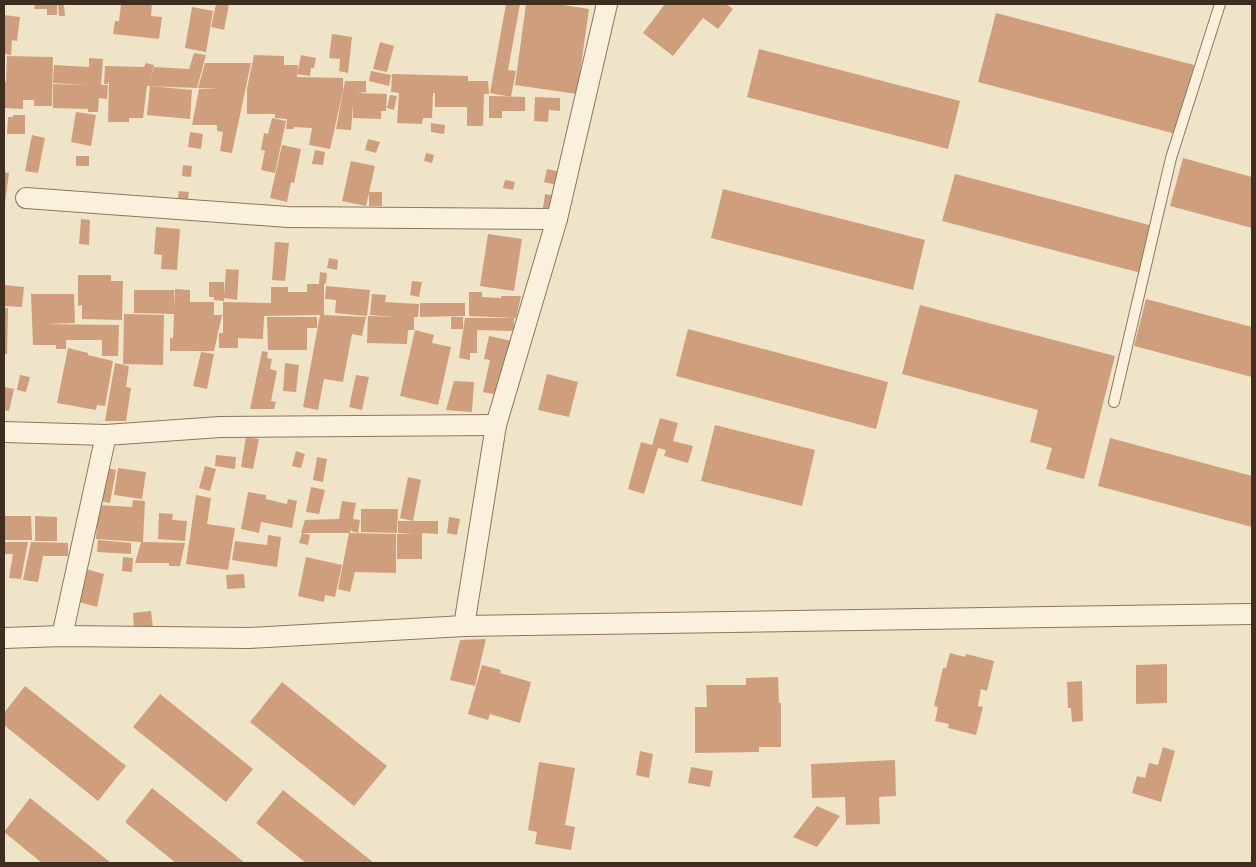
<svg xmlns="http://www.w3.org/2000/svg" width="1256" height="867" viewBox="0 0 1256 867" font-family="Georgia,serif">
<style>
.building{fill:#cf9f7d}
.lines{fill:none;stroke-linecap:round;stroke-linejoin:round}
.lane-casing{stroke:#8d765c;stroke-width:12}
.street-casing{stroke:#8d765c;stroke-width:22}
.lane{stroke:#faf1dc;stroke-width:10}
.street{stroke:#faf1dc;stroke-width:20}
</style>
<rect width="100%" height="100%" fill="#f0e4c8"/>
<!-- building -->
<g class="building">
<polygon points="35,4 57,4 57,15 47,15 47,9 34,9"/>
<polygon points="121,4 152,4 151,16 162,17 159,39 113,34 115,21 119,21"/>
<polygon points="216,4 229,4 224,30 211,27"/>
<polygon points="506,4 520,4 508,70 516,71 511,97 490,93"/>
<polygon points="526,4 557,4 589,9 577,94 515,85"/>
<polygon points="665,4 726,4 733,9 718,29 703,18 673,56 643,33"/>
<polygon points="58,5 64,5 65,16 59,16"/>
<polygon points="192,7 213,11 206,52 185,48"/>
<polygon points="996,13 1194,65 1176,134 978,82"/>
<polygon points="4,15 20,17 17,41 12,40 11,55 4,54"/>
<polygon points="332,34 352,37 348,73 339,71 340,59 329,58"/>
<polygon points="380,42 394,46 387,72 373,69"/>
<polygon points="759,49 960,101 948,149 747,97"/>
<polygon points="194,53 206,55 197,88 147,86 143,118 129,118 129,122 108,122 109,81 108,84 104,84 105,66 144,67 146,63 154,65 150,82 154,67 189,69"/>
<polygon points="254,55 284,56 284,65 298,65 297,74 301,55 316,58 314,68 311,68 310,76 297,74 297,77 343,78 343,91 330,149 309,145 312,128 294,127 294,129 286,129 287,119 275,118 275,114 247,114 247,89"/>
<polygon points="7,56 53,57 52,106 34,106 34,100 23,100 23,109 4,108 4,82 6,82"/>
<polygon points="89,58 103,59 101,85 108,85 107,99 99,98 98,112 88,112 88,109 53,108 53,84 88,85 53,83 54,65 89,67"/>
<polygon points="205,63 251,63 232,153 220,151 223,132 217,131 217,125 192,125 199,89 220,89 198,88"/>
<polygon points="371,71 391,75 389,86 369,81"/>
<polygon points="392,74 468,76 468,81 488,81 489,94 484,94 483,126 467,126 467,107 435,107 435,93 433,93 432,118 423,118 422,124 397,123 399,93 391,92"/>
<polygon points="345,81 366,81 366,92 357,93 387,94 386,111 381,111 381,119 353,118 353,104 351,130 336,129"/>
<polygon points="150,86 192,90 190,119 147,115"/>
<polygon points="390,95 397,96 394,110 387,108"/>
<polygon points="489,96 525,97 525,111 502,111 502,118 489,118"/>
<polygon points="535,97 560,98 560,111 549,110 548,122 534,121"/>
<polygon points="76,112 96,115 91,146 71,142"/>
<polygon points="13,115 25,115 25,134 7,134 8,117 13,117"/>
<polygon points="272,118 286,121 275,173 261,170 265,151 261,150 264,133 268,134"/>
<polygon points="431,123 445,125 444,134 431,132"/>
<polygon points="190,132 203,134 201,149 188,147"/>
<polygon points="32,135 45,138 38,173 25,171"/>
<polygon points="368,139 380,142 376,153 365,150"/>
<polygon points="282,145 301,149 294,183 291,182 287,202 270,198"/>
<polygon points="315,150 325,152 323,165 312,164"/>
<polygon points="426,153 434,155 432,163 424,161"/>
<rect x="76" y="156" width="13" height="10"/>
<polygon points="1183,158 1252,177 1252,228 1170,206"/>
<polygon points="351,161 375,166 366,206 342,201"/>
<polygon points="183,165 192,166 191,177 182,176"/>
<polygon points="547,169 561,172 557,185 544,182"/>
<polygon points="4,172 9,173 5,203 4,203"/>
<polygon points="955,174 1153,226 1141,273 942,221"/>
<polygon points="505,180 515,182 513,190 503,188"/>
<polygon points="723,189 925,240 913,290 711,238"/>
<polygon points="179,191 189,192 187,204 177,203"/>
<rect x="369" y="192" width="13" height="14"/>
<polygon points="545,194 556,196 553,209 543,208"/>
<polygon points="81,219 90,220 89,245 79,244"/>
<polygon points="156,227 180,229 177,270 161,269 162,255 154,254"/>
<polygon points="488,234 522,239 514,291 480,286"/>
<polygon points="275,242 289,243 285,281 272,280"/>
<polygon points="329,258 338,260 337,270 327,268"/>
<polygon points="226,269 239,270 237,300 224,298 224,301 214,300 214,297 209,297 209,282 224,282 224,296"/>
<polygon points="320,272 327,273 326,284 324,283 324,315 366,317 362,336 352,334 343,382 324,379 318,410 303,407 320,315 264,316 263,339 238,338 238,348 219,348 219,333 223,333 223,302 271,303 271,287 288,287 288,292 307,292 307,284 319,284"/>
<polygon points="78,275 111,275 111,281 123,281 122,320 82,319 82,305 78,306"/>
<polygon points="412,281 422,282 419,297 410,295"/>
<polygon points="4,285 24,287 22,307 4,306"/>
<polygon points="326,286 370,290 367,316 335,313 336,300 325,299"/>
<polygon points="175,289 190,290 190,302 214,302 214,315 205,315 222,315 214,351 170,351 170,338 173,338 174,314 134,313 134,290 174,290 174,309"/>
<polygon points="469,292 482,292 482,297 501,298 501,296 521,296 516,318 469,316"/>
<polygon points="31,294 74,294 75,323 45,324 119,325 118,356 102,356 102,340 66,340 66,349 56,349 56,345 33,345"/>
<polygon points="372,294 386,295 385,302 419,304 418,317 414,317 414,330 408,330 407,344 367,343 368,316 395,317 370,315"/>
<polygon points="1146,299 1252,327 1252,377 1134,346"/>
<polygon points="420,303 465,303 465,316 420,317"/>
<polygon points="920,305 1115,356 1084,479 1046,469 1052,448 1030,442 1038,410 902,374"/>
<polygon points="4,308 8,308 7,354 4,354"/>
<polygon points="124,314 164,315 163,365 123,364"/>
<polygon points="267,317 317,317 317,328 307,328 307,350 268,350"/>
<rect x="451" y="317" width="12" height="12"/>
<polygon points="465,318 514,318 514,331 477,330 477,353 470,353 470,360 459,358"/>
<polygon points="688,329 888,382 876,429 676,376"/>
<polygon points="415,330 434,335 432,343 451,347 438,405 400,396"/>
<polygon points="489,336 511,341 499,395 483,392 490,360 484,359"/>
<polygon points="68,348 88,353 88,355 113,361 105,406 97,405 96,410 57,403"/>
<polygon points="262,351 268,352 267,358 272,359 270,369 277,371 271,401 276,402 274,409 250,409"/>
<polygon points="201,352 214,354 207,389 193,386"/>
<polygon points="115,363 129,366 126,387 131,388 126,421 105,421"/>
<polygon points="285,363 299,365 296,392 283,391"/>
<polygon points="547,374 578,382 569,417 538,410"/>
<polygon points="20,375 30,377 26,392 17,390"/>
<polygon points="356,375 369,377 362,410 349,407"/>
<polygon points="454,381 474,382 472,412 446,410"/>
<polygon points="4,387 14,389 9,411 4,410"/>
<polygon points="660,418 678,423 673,441 693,446 688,463 664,456 666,450 658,448 644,494 628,489 641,442 652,445"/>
<polygon points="715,425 815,450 802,506 701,481"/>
<polygon points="246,437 259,439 253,469 241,467"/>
<polygon points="1110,438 1252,476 1252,527 1098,486"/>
<polygon points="296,451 305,454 301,468 292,466"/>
<polygon points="216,455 236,457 235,469 215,466"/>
<polygon points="317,457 327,459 323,482 313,480"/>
<polygon points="205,466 216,469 210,491 199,488"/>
<polygon points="107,468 116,470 110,503 100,501"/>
<polygon points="118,468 146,472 142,499 114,495"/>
<polygon points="408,477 421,480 413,521 400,518"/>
<polygon points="311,487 325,490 319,514 306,512"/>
<polygon points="248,492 266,495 266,499 287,504 288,499 297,501 292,528 261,522 259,533 241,529"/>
<polygon points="196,495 211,498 207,524 235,528 228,570 186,564"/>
<polygon points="133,500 145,501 143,542 185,543 180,566 169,566 169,563 135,563 141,542 96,539 98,505 132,507"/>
<polygon points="342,501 356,503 353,519 360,520 358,533 351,531 352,525 350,533 301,533 305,520 339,519"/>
<polygon points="361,509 398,509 397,533 361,532"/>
<polygon points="159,513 173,514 172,520 187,521 185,541 158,539"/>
<polygon points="5,516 31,516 32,540 5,540"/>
<polygon points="35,516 57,517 57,541 35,541"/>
<polygon points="449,517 460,519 457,535 447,533"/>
<polygon points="398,521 438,521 438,534 422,533 422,559 397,559 397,534 413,534 398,533"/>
<polygon points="302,533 310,535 308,545 299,543"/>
<polygon points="349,533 396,534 396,573 355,572 350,592 338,589"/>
<polygon points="268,535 281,537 277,567 232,560 235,541 267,545"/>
<polygon points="98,540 131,543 131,554 97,552"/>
<polygon points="4,542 28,542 21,579 9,578 13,554 4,554"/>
<polygon points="31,542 68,543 68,556 43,556 38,582 23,580"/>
<polygon points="123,557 133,558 132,572 122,571"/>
<polygon points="306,557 342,565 335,597 325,595 324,602 298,596"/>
<polygon points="86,569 104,574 97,607 79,602"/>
<polygon points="244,574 245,588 227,589 226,575"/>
<polygon points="151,611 153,628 134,629 133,613"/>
<polygon points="486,639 475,686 450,680 460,640"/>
<polygon points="950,653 965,657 966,654 994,661 987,691 981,689 978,706 983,707 976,735 948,728 949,724 935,721 938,707 934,706 943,668 946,668"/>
<polygon points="1167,664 1167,703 1136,704 1136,665"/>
<polygon points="482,665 501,670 500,673 531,682 520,723 490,714 488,720 468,714"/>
<polygon points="778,677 779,703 781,703 781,747 759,747 759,752 695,753 695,707 707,707 706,685 746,685 746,678"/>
<polygon points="1082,681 1083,721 1072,722 1071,708 1068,708 1067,682"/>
<polygon points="282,682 387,766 354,806 250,722"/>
<polygon points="25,686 126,766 98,801 4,725 4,713"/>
<polygon points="160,694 253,769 226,802 133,727"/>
<polygon points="1163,747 1175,751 1161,802 1132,793 1137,776 1145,778 1149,763 1158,765"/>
<polygon points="640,751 653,754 649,778 636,775"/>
<polygon points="895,760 896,796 879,797 880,824 846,825 845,797 812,798 811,764"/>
<polygon points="539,762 575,768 565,825 575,827 571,850 535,844 537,832 528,830"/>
<polygon points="691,767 713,771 710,787 688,783"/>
<polygon points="152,788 245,863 176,863 125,822"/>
<polygon points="283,790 374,863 306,863 256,823"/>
<polygon points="30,798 111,863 42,863 4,832"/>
<polygon points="817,806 840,816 817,847 793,837"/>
</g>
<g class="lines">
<!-- lane casing -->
<g class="lane-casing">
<polyline id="lane" points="1114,402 1171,158 1220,4"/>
</g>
<!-- street casing -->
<g class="street-casing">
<g id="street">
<polyline points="26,198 288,217 557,219"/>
<polyline points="4,432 106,435 220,427 496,425"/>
<polyline points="464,626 496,425 557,219 607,4"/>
<polyline points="62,636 106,435"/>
<polyline points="4,638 62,636 249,638 464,626 1252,614"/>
</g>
</g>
<!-- lane -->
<use href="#lane" class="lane"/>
<!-- street -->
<use href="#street" class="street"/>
</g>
<!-- border -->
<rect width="1256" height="867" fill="none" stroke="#3d2e20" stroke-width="10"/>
</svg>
